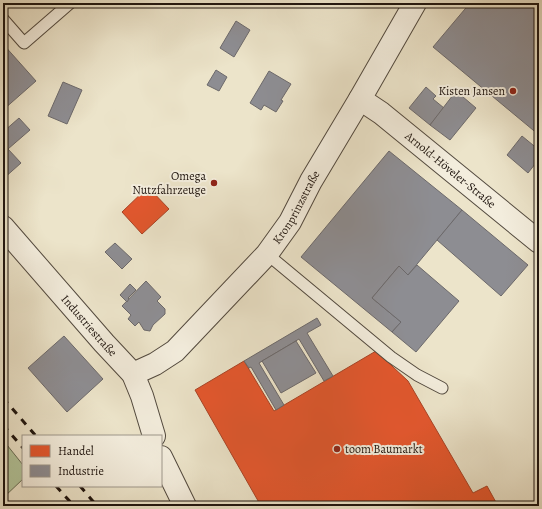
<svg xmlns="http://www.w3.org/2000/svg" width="542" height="509" viewBox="0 0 542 509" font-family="Alegreya,serif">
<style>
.green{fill:#b3c59b;stroke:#696d55}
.shops{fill:#e4572e;stroke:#a94325}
.industry{fill:#8d8d92;stroke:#6c696b}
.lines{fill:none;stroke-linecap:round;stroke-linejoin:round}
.lane-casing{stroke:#52493e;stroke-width:13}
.street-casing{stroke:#52493e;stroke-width:24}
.lane{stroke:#f3eddd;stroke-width:11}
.street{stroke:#f3eddd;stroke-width:22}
.rail{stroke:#1f150f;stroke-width:3;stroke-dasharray:7 7;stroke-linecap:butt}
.poi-dot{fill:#8f2418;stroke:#f3eddd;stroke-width:1.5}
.labels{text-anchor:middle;stroke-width:4;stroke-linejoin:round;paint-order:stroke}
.poi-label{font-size:12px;fill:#1f150f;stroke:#f3eddd;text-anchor:end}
.street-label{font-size:12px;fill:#1f150f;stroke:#f3eddd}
</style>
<rect width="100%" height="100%" fill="#ece4ca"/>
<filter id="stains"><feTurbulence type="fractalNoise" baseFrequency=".005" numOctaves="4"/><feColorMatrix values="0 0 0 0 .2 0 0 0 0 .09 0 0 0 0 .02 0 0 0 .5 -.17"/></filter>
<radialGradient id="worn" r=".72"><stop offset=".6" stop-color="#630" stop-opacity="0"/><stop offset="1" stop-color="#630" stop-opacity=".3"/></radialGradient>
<!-- green -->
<polygon class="green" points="3,440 23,465 23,479 3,498"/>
<!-- shops -->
<g class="shops">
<polygon points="148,187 169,209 142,234 122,212"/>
<polygon points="376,351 408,381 473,493 487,486 498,506 261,506 195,390 244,361 274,411"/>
</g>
<!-- industry -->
<g class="industry">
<polygon points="470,3 533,3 539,8 539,135 433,47"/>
<polygon points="236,21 250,30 234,57 220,48"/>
<polygon points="3,44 36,81 3,110"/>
<polygon points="216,70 227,77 219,91 207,85"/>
<polygon points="269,71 291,84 281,100 283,101 276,112 264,105 261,110 250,103"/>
<polygon points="63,82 82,90 67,124 48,116"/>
<polygon points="426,87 436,96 433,99 444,108 430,125 409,108"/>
<polygon points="456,91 476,108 450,140 430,125"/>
<polygon points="19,118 30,130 8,149 21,163 3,179 3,132"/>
<polygon points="522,136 539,150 539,159 528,173 507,155"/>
<polygon points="389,151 462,210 408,275 399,266 372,298 401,322 392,332 301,257"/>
<polygon points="462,210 528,265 501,296 437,240"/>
<polygon points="115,243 132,259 122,269 105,252"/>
<polygon points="417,265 459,301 416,352 392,332 401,322 372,298 399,266 408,275"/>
<polygon points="146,281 161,297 157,301 165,309 165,314 153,325 150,331 144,330 139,322 135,326 128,319 131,315 122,306"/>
<polygon points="130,284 136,290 128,298 129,299 127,302 120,295"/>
<polygon points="317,318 321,325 307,333 333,376 324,381 299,339 259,363 284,405 276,410 251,367 249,368 244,361"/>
<polygon points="64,336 103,379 67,412 28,368"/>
<polygon points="296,341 316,373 281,393 262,361"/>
</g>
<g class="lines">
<!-- lane casing -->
<g class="lane-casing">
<g id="lane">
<polyline points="3,19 24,43 70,3"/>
<polyline points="267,254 391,357 417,375 442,388"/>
</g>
</g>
<!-- street casing -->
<g class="street-casing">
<g id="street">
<path id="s1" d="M360,99L381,113L539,242"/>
<path id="s2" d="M3,227L104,343L133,374L142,396L154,436"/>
<path id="s3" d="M133,374L155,364L175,351L267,254L290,222L311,181L360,99L415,3"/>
<polyline points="161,457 185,506"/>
</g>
</g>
<!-- lane -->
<use href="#lane" class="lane"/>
<!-- street -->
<use href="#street" class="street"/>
<!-- rail -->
<g class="rail">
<polyline points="3,398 36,436"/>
<polyline points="3,425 23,448"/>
<polyline points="56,486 74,506"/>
<polyline points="80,486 97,506"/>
</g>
</g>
<!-- markers -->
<g class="poi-dot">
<circle cx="513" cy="91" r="4"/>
<circle cx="214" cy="183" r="4"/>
<circle cx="337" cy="449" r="4"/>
</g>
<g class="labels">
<!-- poi labels -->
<g class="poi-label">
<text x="505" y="95">Kisten Jansen</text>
<text x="206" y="180">Omega<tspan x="206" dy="14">Nutzfahrzeuge</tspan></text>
<text x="345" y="453" text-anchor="start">toom Baumarkt</text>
</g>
<!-- street labels -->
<g class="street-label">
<text dy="4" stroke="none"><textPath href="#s1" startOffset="115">Arnold-Höveler-Straße</textPath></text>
<text dy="4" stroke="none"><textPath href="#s3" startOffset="237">Kronprinzstraße</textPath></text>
<text dy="4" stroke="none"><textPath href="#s2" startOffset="131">Industriestraße</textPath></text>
</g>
</g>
<!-- margin -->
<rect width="542" height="509" fill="none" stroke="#ece4ca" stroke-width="16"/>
<rect x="4" y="4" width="534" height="501" fill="none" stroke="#1f150f" stroke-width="2"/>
<rect x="8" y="8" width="526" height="493" fill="none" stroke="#1f150f"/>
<!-- legend -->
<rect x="22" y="435" width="140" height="52" fill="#f3eddd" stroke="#9e978b"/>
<rect x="30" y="445" width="20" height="12" fill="#e4572e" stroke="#9e978b"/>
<text x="58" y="455" font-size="12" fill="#1f150f">Handel</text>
<rect x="30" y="465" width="20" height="12" fill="#8d8d92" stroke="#9e978b"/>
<text x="58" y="475" font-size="12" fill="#1f150f">Industrie</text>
<rect width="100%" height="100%" filter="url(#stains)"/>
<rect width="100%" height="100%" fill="url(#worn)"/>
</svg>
